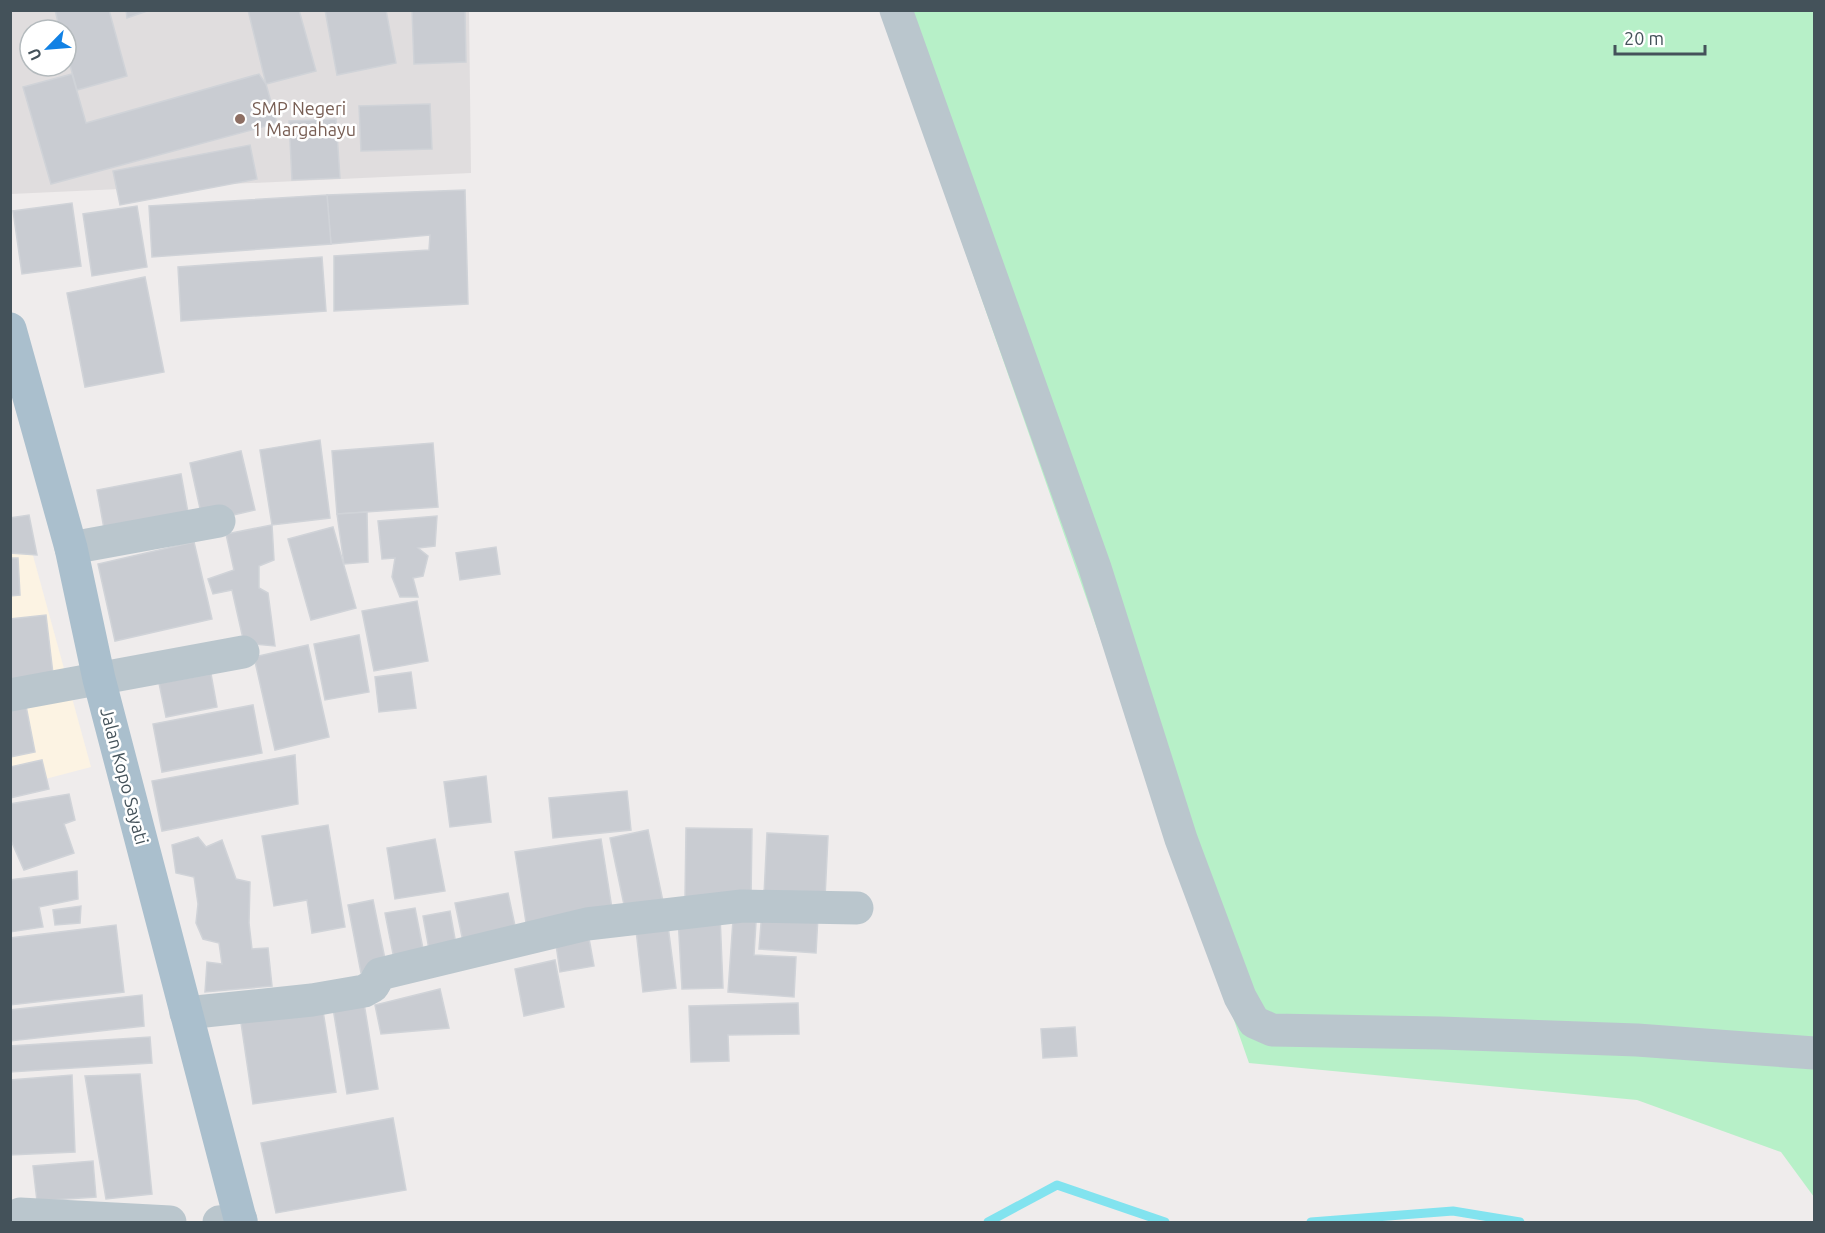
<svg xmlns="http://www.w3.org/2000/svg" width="1825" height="1233" viewBox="0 0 1825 1233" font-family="Ubuntu,sans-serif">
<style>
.commercial{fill:#fcf3e3}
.education{fill:#e0ddde;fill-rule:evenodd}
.green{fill:#b7f0c8}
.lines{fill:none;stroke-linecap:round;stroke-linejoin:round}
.stream{stroke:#82e3ef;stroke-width:9}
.building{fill:#c9ccd2;stroke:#d0d3d8;stroke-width:1.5}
.minor{stroke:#bac6cd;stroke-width:33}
.major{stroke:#aabfcd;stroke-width:33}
.education-dot{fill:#8d6e63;stroke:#fff;stroke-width:2}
.labels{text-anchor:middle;stroke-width:5;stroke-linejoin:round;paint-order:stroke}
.education-label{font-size:18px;fill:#785e54;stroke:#fff;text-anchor:start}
.street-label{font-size:18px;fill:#44525a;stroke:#fff}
</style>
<rect width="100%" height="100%" fill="#efecec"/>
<!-- commercial -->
<polygon class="commercial" points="29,541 91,767 11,788 11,544"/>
<!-- education -->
<path class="education" d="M10,11H469L471,173L11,194ZM30,30H66V66H30Z"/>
<!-- green -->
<polygon class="green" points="881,11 1814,11 1814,1197 1781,1152 1637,1100 1249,1063"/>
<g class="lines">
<!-- stream -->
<g class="stream">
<polyline points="988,1222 1057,1185 1165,1222"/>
<polyline points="1311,1222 1453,1211 1520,1222"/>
</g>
</g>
<!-- building -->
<g class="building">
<polygon points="55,10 109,10 127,76 77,90 66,51 66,30 60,30"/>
<polygon points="126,10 150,10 127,18"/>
<polygon points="248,10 299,10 316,71 266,84"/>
<polygon points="325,10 386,10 396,63 337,75"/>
<polygon points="412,10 465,10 466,62 414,64"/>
<polygon points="72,74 86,123 259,74 266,84 277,123 51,184 23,87"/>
<polygon points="430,104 432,149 361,151 359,106"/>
<polygon points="336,119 340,178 292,180 289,121"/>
<polygon points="250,145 257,179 120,205 113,171"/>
<polygon points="465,190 468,304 334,311 334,256 429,250 430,235 331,244 327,195"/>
<polygon points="327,195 331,244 152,257 149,206"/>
<polygon points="72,203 81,266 22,274 13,211"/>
<polygon points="137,206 147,267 92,276 83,214"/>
<polygon points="322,257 326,311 181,321 178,267"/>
<polygon points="145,277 164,372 85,387 67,293"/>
<polygon points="320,440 330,518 272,525 260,450"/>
<polygon points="433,443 438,507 337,514 332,451"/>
<polygon points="241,451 255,510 203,522 190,463"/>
<polygon points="181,474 189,518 105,534 97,490"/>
<polygon points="367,512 368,562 344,564 337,514"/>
<polygon points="29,515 37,555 10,553 10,518"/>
<polygon points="437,516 435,546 418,548 428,556 423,576 413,578 418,597 400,597 392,577 395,558 382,559 378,521"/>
<polygon points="272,525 274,560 259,566 259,588 268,593 275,646 244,643 232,590 213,594 208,579 234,570 226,534"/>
<polygon points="333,527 356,608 311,620 288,539"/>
<polygon points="194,542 212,619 115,641 98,564"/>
<polygon points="496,547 500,574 460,580 456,553"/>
<polygon points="10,558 18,558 20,595 10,596"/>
<polygon points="417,601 428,661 374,671 362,611"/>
<polygon points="46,615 54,682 10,687 10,619"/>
<polygon points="359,635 369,692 325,700 314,644"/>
<polygon points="308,645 329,737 275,750 254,657"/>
<polygon points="411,672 416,708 379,712 375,677"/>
<polygon points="211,674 217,707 166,717 159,683"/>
<polygon points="253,705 262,753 162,772 153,724"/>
<polygon points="26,706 35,752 10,757 10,708"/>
<polygon points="295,755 298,804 162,831 152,781"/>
<polygon points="42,760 49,789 10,798 10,767"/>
<polygon points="486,776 491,822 450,827 444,782"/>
<polygon points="627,791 631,830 553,838 549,798"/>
<polygon points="69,794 75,820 64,824 74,853 24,870 10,838 10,804"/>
<polygon points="328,825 345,927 312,933 307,900 274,906 262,836"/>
<polygon points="686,828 752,829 751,900 685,899"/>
<polygon points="648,830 665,911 627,919 610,838"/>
<polygon points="767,833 828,836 825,898 764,895"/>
<polygon points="198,837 206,847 222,840 236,879 250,882 249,923 252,949 268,948 272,986 205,992 207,962 222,964 219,943 203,939 196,923 198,904 194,877 176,873 172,845"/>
<polygon points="435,839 445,891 395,899 387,848"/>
<polygon points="601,839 613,915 527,929 515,852"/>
<polygon points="77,871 78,899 39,907 43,927 10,932 10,880"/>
<polygon points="508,893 518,940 465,951 455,903"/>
<polygon points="373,900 387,969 361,973 348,905"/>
<polygon points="81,906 80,923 55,925 53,910"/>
<polygon points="415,908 425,959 395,964 385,913"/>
<polygon points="450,911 457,950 430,955 423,916"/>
<polygon points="762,911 818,916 816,953 759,949"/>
<polygon points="720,915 723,988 682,989 678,917"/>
<polygon points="667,918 676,988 643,992 635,921"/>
<polygon points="733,920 756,922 754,955 796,957 794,997 728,992"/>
<polygon points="116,925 124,992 10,1005 10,938"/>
<polygon points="588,933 594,966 560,972 555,938"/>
<polygon points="555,960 564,1007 524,1016 515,969"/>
<polygon points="440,989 449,1028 381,1034 375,1005"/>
<polygon points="142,995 144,1026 10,1041 10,1010"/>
<polygon points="363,997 378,1089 347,1094 332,1002"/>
<polygon points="798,1003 799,1034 728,1035 729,1061 691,1062 689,1006"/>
<polygon points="323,1011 336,1092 253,1104 241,1023"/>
<polygon points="1075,1027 1077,1056 1043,1058 1041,1029"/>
<polygon points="150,1037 152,1063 10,1072 10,1046"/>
<polygon points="140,1074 152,1194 106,1199 85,1076"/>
<polygon points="72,1075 75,1152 10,1155 10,1080"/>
<polygon points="393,1118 406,1190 276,1213 261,1143"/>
<polygon points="93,1161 96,1197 37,1201 33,1166"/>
</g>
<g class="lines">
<!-- minor -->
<g class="minor">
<polyline points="896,10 1095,568 1181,839 1240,997 1254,1022 1272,1030 1440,1033 1637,1040 1814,1053"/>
<polyline points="71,548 219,521"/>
<polyline points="10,695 243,652"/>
<polyline points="186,1013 312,1000 364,991 373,986 380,974 587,924 742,906 857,908"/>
<polyline points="20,1214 170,1222"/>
<polyline points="219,1222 241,1220"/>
</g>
<!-- major -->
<polyline class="major" points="10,329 71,548 99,679 241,1222"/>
</g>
<!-- markers -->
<circle class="education-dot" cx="240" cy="119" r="6"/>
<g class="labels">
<!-- education labels -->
<g class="education-label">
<text x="252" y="115">SMP Negeri<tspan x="252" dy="21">1 Margahayu</tspan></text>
</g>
<!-- street labels -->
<g class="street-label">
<text transform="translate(124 776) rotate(75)" y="6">Jalan Kopo Sayati</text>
</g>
</g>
<!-- border -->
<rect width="1825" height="1233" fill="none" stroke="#44525a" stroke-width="24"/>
<!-- north arrow -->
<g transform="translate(48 48) rotate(245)"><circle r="28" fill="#ffffff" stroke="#b4babd" stroke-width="1.5"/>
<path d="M0-4.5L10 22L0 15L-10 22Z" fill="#1181e4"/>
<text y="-9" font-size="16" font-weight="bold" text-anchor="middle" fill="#44525a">U</text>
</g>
<!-- scale -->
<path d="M1615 45v9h90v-9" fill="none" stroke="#44525a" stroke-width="3"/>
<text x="1624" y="45" font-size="18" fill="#44525a" stroke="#ffffff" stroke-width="4.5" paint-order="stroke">20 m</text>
</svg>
